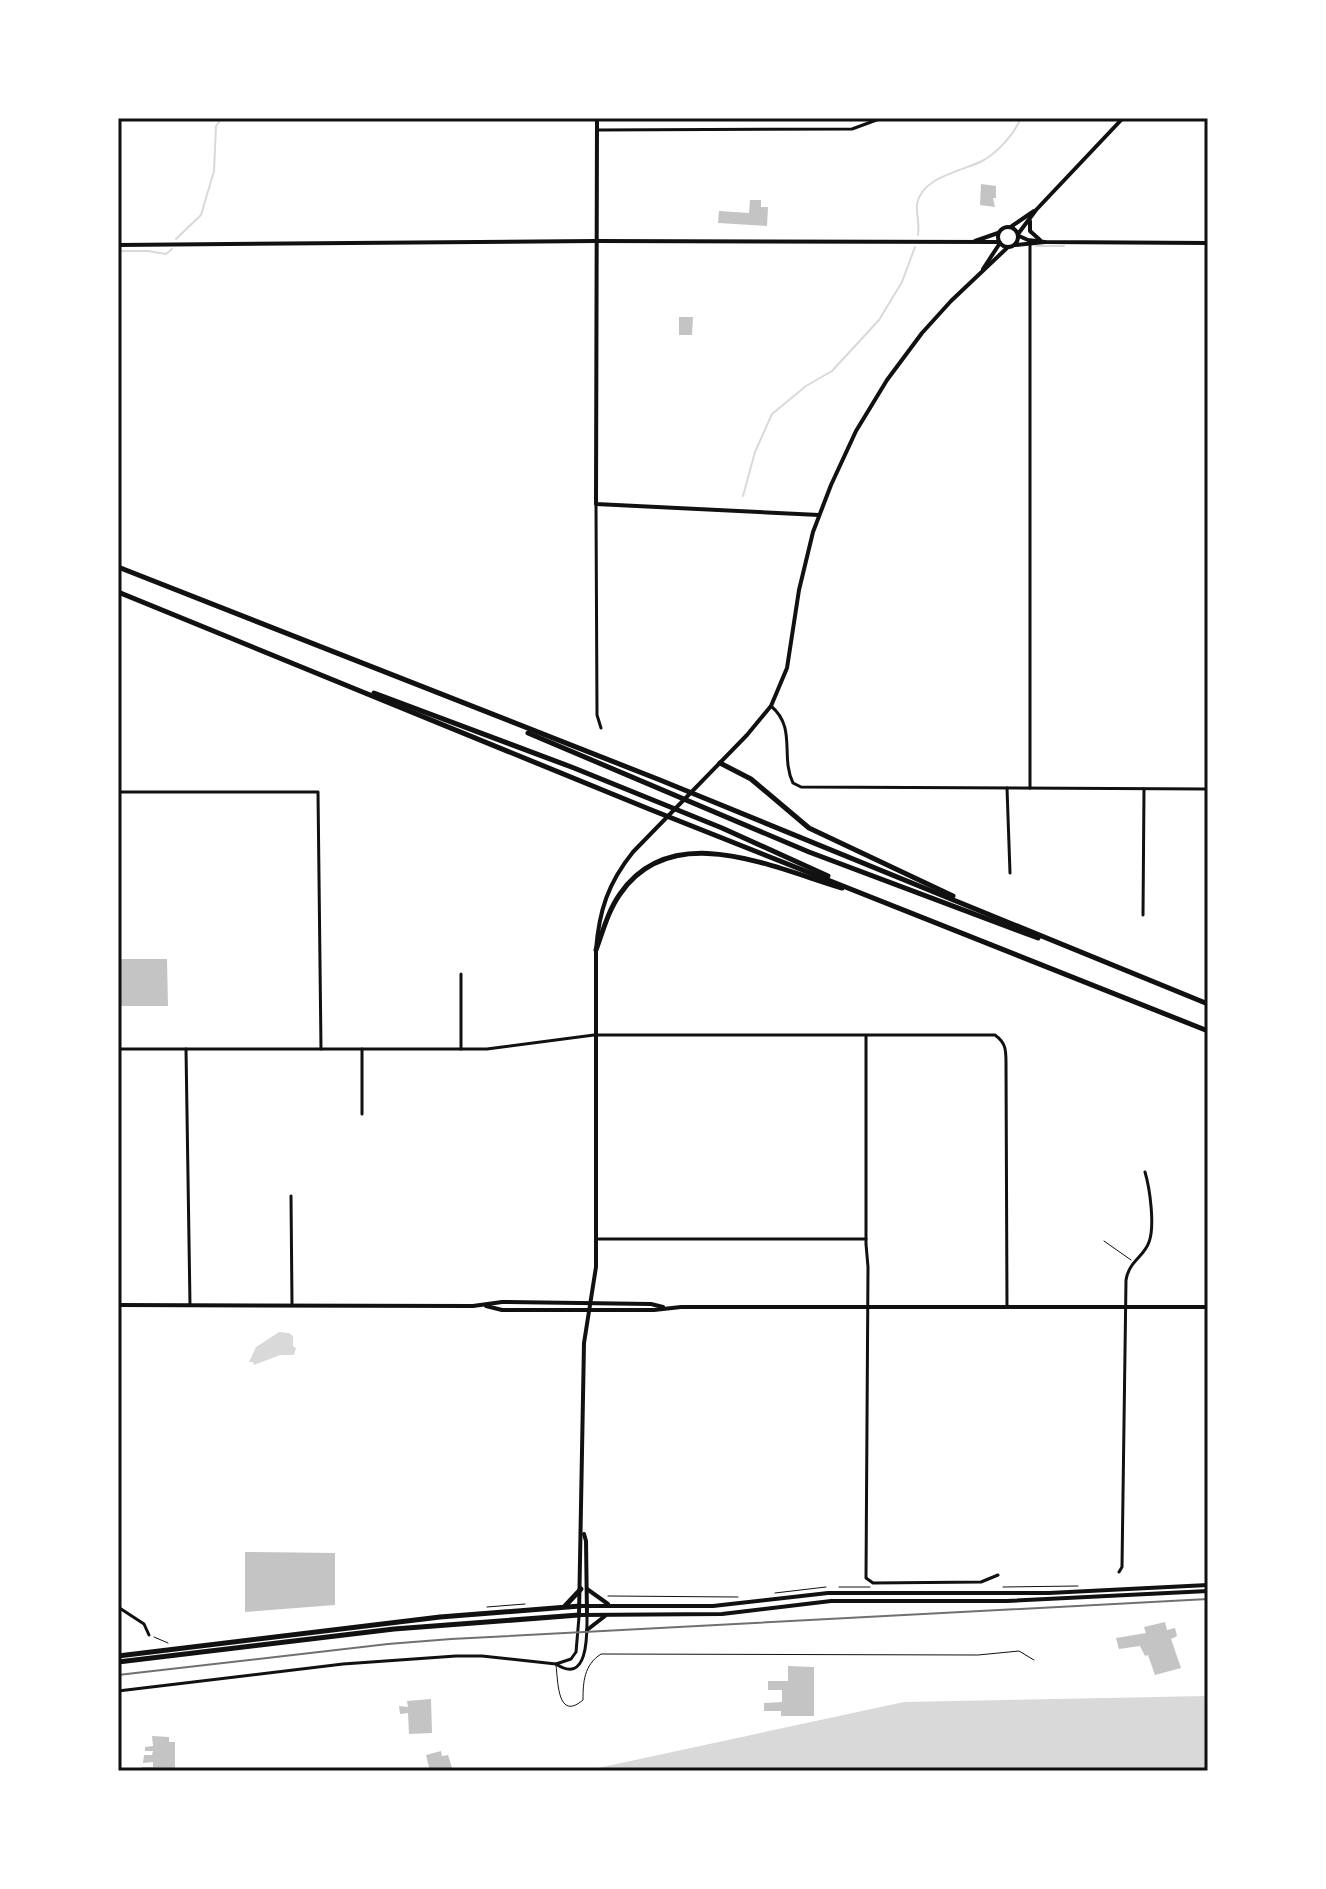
<svg xmlns="http://www.w3.org/2000/svg" width="1326" height="1889" viewBox="0 0 1326 1889" font-family="Lato,sans-serif">
<style>
.water{fill:#d9d9d9}
.lines{fill:none;stroke-linecap:round;stroke-linejoin:round}
.stream{stroke:#d9d9d9;stroke-width:2}
.building{fill:#c4c4c4}
.path{stroke:#111;stroke-width:1}
.service{stroke:#111;stroke-width:1}
.minor{stroke:#111;stroke-width:3}
.tertiary{stroke:#111;stroke-width:3}
.secondary{stroke:#111;stroke-width:4}
.primary{stroke:#111;stroke-width:4}
.motorway{stroke:#111;stroke-width:5}
.rail{stroke:#707070;stroke-width:2}
.neatline{fill:none;stroke:#111;stroke-width:3}
</style>
<rect width="100%" height="100%" fill="#fff"/>
<!-- water -->
<g class="water">
<polygon points="279,1332 289,1333 293,1336 293,1346 296,1348 294,1355 280,1355 254,1365 253,1362 249,1362 256,1347"/>
<polygon points="1208,1696 1208,1771 584,1771 904,1702"/>
</g>
<g class="lines">
<!-- stream -->
<g class="stream">
<path d="M918,235C920,224 916,214 917,204C922,176 964,171 984,160C999,151 1014,134 1021,118"/>
<polyline points="176,239 201,215 214,171 216,126 222,118"/>
<polyline points="1036,246 1064,246"/>
<polyline points="118,251 148,251 166,254 172,249"/>
<polyline points="743,496 755,452 772,414 806,386 832,371 879,320 902,282 915,247"/>
</g>
</g>
<!-- building -->
<g class="building">
<polygon points="981,184 996,186 996,198 993,198 995,207 980,205"/>
<polygon points="750,200 761,200 761,207 768,207 767,226 718,223 719,211 749,213"/>
<polygon points="679,317 693,317 692,335 679,335"/>
<polygon points="118,959 167,959 168,1006 118,1006"/>
<polygon points="245,1552 335,1553 335,1605 245,1612"/>
<polygon points="1165,1622 1167,1630 1175,1628 1177,1636 1171,1639 1181,1668 1155,1675 1148,1655 1145,1656 1140,1646 1119,1649 1116,1638 1146,1633 1144,1627"/>
<polygon points="788,1666 814,1667 814,1716 781,1716 781,1711 764,1711 764,1703 782,1702 782,1690 768,1690 768,1681 788,1681"/>
<polygon points="431,1699 432,1733 409,1734 408,1713 400,1714 399,1706 408,1707 407,1701"/>
<polygon points="152,1736 169,1737 169,1742 175,1742 175,1771 142,1771 142,1767 153,1767 153,1762 143,1763 144,1755 152,1755 153,1751 145,1751 145,1747 153,1746"/>
<polygon points="441,1751 442,1756 448,1755 453,1771 430,1771 426,1755"/>
</g>
<g class="lines">
<!-- path -->
<g class="path">
<polyline points="839,1587 870,1587"/>
<polyline points="1003,1587 1078,1586"/>
<polyline points="775,1593 826,1587"/>
<polyline points="608,1596 738,1597"/>
<polyline points="487,1607 525,1604"/>
<polyline points="154,1637 168,1643"/>
</g>
<!-- service -->
<g class="service">
<polyline points="1104,1241 1131,1260"/>
<path d="M556,1665C558,1680 557,1722 583,1700C583,1682 584,1665 601,1654L978,1655L1019,1651L1034,1660"/>
</g>
<!-- minor -->
<g class="minor">
<polyline points="597,130 852,129 882,118"/>
<polyline points="1030,245 1030,788"/>
<polyline points="596,505 597,715 601,728"/>
<polyline points="1007,788 1010,873"/>
<polyline points="1143,915 1144,789"/>
<polyline points="461,974 461,1049"/>
<path d="M596,1035H995C1006,1043 1006,1050 1006,1063L1007,1307"/>
<polyline points="866,1036 866,1244 868,1267 866,1578 873,1583 981,1582 998,1575"/>
<polyline points="118,1049 321,1049"/>
<polyline points="186,1049 190,1305"/>
<polyline points="362,1049 362,1114"/>
<polyline points="291,1196 292,1304"/>
<polyline points="598,1239 866,1239"/>
<path d="M1119,1572L1122,1567L1126,1280C1129,1261 1144,1257 1149,1242C1155,1226 1150,1189 1145,1172"/>
<polyline points="118,1607 144,1624 149,1635"/>
</g>
<!-- tertiary -->
<g class="tertiary">
<path d="M771,706C797,728 780,756 793,783L801,787L1208,789"/>
<polyline points="118,792 318,792 321,1049 487,1049 594,1035"/>
<polyline points="556,1664 571,1659 576,1652 579,1617"/>
<path d="M118,1691L343,1664L456,1656H482L556,1664C589,1686 587,1632 587,1616"/>
</g>
<!-- secondary -->
<g class="secondary">
<polyline points="597,118 596,504 819,515"/>
<polyline points="1030,221 1030,231 1040,240"/>
<polyline points="1012,226 1034,211"/>
<circle cx="1008" cy="237" r="10"/>
<polyline points="1018,234 1036,210 1123,118"/>
<polyline points="1019,236 1028,240 1045,242 1208,243"/>
<polyline points="975,241 998,233"/>
<polyline points="118,245 596,241 999,242"/>
<polyline points="1015,245 1045,242"/>
<polyline points="983,269 1000,243"/>
<polyline points="118,1305 473,1306 502,1302 651,1304 663,1307"/>
<polyline points="486,1306 502,1310 654,1310 681,1307 1208,1307"/>
<polyline points="584,1534 586,1541 587,1615"/>
<path d="M579,1615L584,1343L596,1267V950C599,911 608,883 633,852L747,735L771,706L787,668L799,590L813,532L831,485L856,431L887,380L922,333L951,301L1008,247"/>
</g>
<!-- primary -->
<g class="primary">
<polyline points="587,1589 608,1604"/>
<polyline points="580,1606 713,1606 828,1593 1049,1593 1208,1585"/>
<polyline points="579,1615 722,1614 831,1601 1007,1601 1208,1591"/>
<polyline points="587,1630 605,1616"/>
</g>
<!-- motorway -->
<g class="motorway">
<polyline points="118,567 660,780 1208,1004"/>
<polyline points="118,592 649,809 1208,1031"/>
<polyline points="374,693 574,768 722,828 828,876"/>
<polyline points="528,733 809,852 1038,938"/>
<polyline points="720,763 751,779 809,828 953,896"/>
<path d="M596,950C603,931 608,911 620,894C672,818 774,868 842,888"/>
<polyline points="565,1606 581,1589"/>
<polyline points="118,1656 440,1617 580,1606"/>
<polyline points="118,1662 394,1629 579,1615"/>
</g>
<!-- rail -->
<polyline class="rail" points="118,1675 388,1644 451,1639 1208,1599"/>
</g>
<!-- border -->
<rect width="1326" height="1889" fill="none" stroke="#ffffff" stroke-width="240"/>
<rect x="120" y="120" width="1086" height="1649" class="neatline"/>
</svg>
